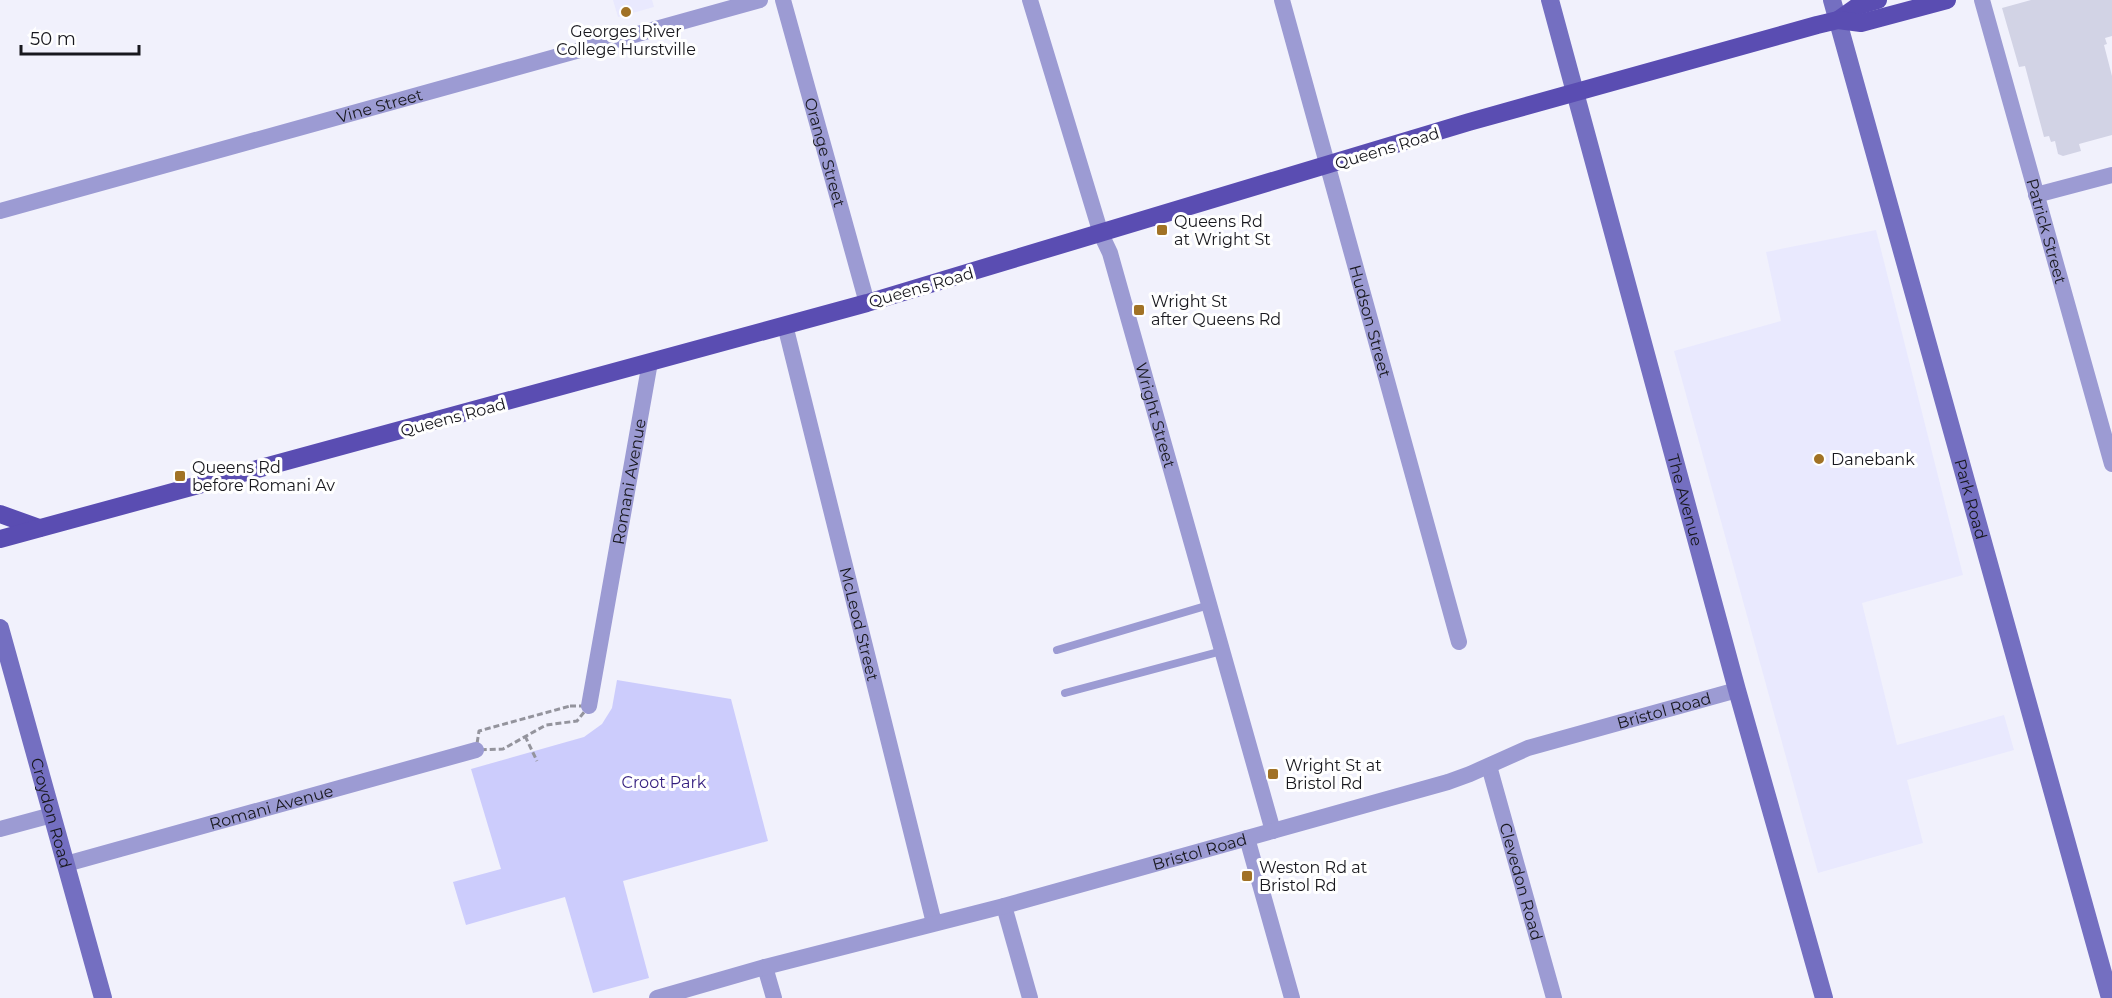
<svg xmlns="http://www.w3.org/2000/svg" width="2112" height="998" viewBox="0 0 2112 998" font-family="Montserrat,sans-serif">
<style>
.built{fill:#e9e9fe}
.green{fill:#ccccfc}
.building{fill:#d2d3e5}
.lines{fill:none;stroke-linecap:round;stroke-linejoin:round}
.path{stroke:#94949d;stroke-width:3;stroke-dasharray:6 3;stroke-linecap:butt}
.lane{stroke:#9c9bd3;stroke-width:8}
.street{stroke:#9c9bd3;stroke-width:16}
.secondary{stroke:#746fc1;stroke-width:18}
.primary{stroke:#5a4db2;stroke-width:18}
.poi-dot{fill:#a17225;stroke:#fff;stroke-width:2}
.labels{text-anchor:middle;stroke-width:6;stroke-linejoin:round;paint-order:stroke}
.poi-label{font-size:16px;fill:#18181e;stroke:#fff;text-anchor:start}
.street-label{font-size:16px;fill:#18181e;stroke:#fff}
.park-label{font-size:16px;fill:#341f7f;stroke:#fff}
</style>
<rect width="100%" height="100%" fill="#f1f1fc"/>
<!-- built -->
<g class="built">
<polygon points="613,0 652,0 654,7 618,17"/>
<polygon points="1876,230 1963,575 1862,603 1897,745 2004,715 2014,750 1907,780 1923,843 1818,873 1674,351 1781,321 1766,252"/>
</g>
<!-- green -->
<polygon class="green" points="617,680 731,699 768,841 623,881 649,978 593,993 565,897 466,925 453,882 501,869 471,769 584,737 602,724 612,708"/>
<!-- building -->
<polygon class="building" points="2031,0 2112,0 2112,36 2105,38 2107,44 2104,45 2112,76 2112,135 2079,144 2081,151 2063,156 2058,154 2055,141 2051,142 2049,136 2044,137 2025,66 2019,67 2002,8"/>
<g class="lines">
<!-- path -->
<g class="path">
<polygon points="570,706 589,706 577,721 546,725 503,749 476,750 479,731"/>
<polyline points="525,736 537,761"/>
</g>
<!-- lane -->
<g class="lane">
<polyline points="1057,650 1209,605"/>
<polyline points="1065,693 1222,651"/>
</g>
<!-- street -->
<g class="street">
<path id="s1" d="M783,0L867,303"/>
<path id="s2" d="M1030,0L1101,234L1110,253L1273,831"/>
<path id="s3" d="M1282,0L1459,642"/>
<path id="s4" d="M1982,0L2112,464"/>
<polyline points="2036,195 2112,175"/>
<path id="s5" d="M0,211L760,0"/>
<path id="s6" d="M785,325L934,923"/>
<path id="s7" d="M589,706L650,362"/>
<path id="s8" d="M1489,766L1554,998"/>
<polyline points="0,829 52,815"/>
<polyline points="1247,838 1292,998"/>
<path id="s9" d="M66,864L476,750"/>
<polyline points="1004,906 1030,998"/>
<polyline points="765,967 774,998"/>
<path id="s10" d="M657,998L765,967L1004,906L1448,782L1470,774L1528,748L1737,690"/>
</g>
<!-- secondary -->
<g class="secondary">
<path id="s11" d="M1550,0L1737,690L1824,998"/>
<path id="s12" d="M1832,0L2110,998"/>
<path id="s13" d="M0,628L103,998"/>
</g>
<!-- primary -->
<g class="primary">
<polyline points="1838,20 1858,6 1878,0"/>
<polyline points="0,514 39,528"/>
<polyline points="0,539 867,303 1469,122 1817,25 1838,20 1861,23 1947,0"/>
</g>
</g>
<!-- markers -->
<g class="poi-dot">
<circle cx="626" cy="12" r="6"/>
<rect x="1156" y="224" width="12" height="12" rx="3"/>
<rect x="1133" y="304" width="12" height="12" rx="3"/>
<circle cx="1819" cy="459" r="6"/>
<rect x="174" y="470" width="12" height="12" rx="3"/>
<rect x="1267" y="768" width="12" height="12" rx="3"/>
<rect x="1241" y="870" width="12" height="12" rx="3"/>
</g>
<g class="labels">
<!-- poi labels -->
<g class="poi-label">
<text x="626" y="37" text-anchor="middle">Georges River<tspan x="626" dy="18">College Hurstville</tspan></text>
<text x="1174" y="227">Queens Rd<tspan x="1174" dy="18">at Wright St</tspan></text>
<text x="1151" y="307">Wright St<tspan x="1151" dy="18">after Queens Rd</tspan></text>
<text x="1831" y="465">Danebank</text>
<text x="192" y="473">Queens Rd<tspan x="192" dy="18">before Romani Av</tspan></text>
<text x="1285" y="771">Wright St at<tspan x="1285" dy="18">Bristol Rd</tspan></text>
<text x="1259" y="873">Weston Rd at<tspan x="1259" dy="18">Bristol Rd</tspan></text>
</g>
<!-- street labels -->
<g class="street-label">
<text dy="6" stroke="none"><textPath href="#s5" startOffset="394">Vine Street</textPath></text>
<text transform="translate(1387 148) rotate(-17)" y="6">Queens Road</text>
<text dy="6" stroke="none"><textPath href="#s1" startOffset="158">Orange Street</textPath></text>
<text dy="6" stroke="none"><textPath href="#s4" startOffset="240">Patrick Street</textPath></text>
<text transform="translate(921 287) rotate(-16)" y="6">Queens Road</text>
<text dy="6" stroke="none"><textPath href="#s3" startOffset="333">Hudson Street</textPath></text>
<text dy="6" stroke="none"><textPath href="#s2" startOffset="434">Wright Street</textPath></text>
<text transform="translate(453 417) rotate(-15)" y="6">Queens Road</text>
<text dy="6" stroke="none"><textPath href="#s7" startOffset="228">Romani Avenue</textPath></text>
<text dy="6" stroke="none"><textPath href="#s11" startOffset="518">The Avenue</textPath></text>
<text dy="6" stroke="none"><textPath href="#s12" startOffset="518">Park Road</textPath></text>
<text dy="6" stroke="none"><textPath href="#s6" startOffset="308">McLeod Street</textPath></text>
<text dy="6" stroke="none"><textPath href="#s10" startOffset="1048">Bristol Road</textPath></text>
<text dy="6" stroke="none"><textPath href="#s9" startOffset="213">Romani Avenue</textPath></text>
<text dy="6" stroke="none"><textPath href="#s13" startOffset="192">Croydon Road</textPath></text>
<text dy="6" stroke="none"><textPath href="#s10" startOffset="562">Bristol Road</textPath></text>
<text dy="6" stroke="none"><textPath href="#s8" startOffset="120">Clevedon Road</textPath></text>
</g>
<!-- park labels -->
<g class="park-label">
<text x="664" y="788">Croot Park</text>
</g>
</g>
<!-- scale -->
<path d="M21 45v9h118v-9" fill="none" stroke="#18181e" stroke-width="3"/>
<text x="30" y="45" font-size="18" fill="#18181e" stroke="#ffffff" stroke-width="4.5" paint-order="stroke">50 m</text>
</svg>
